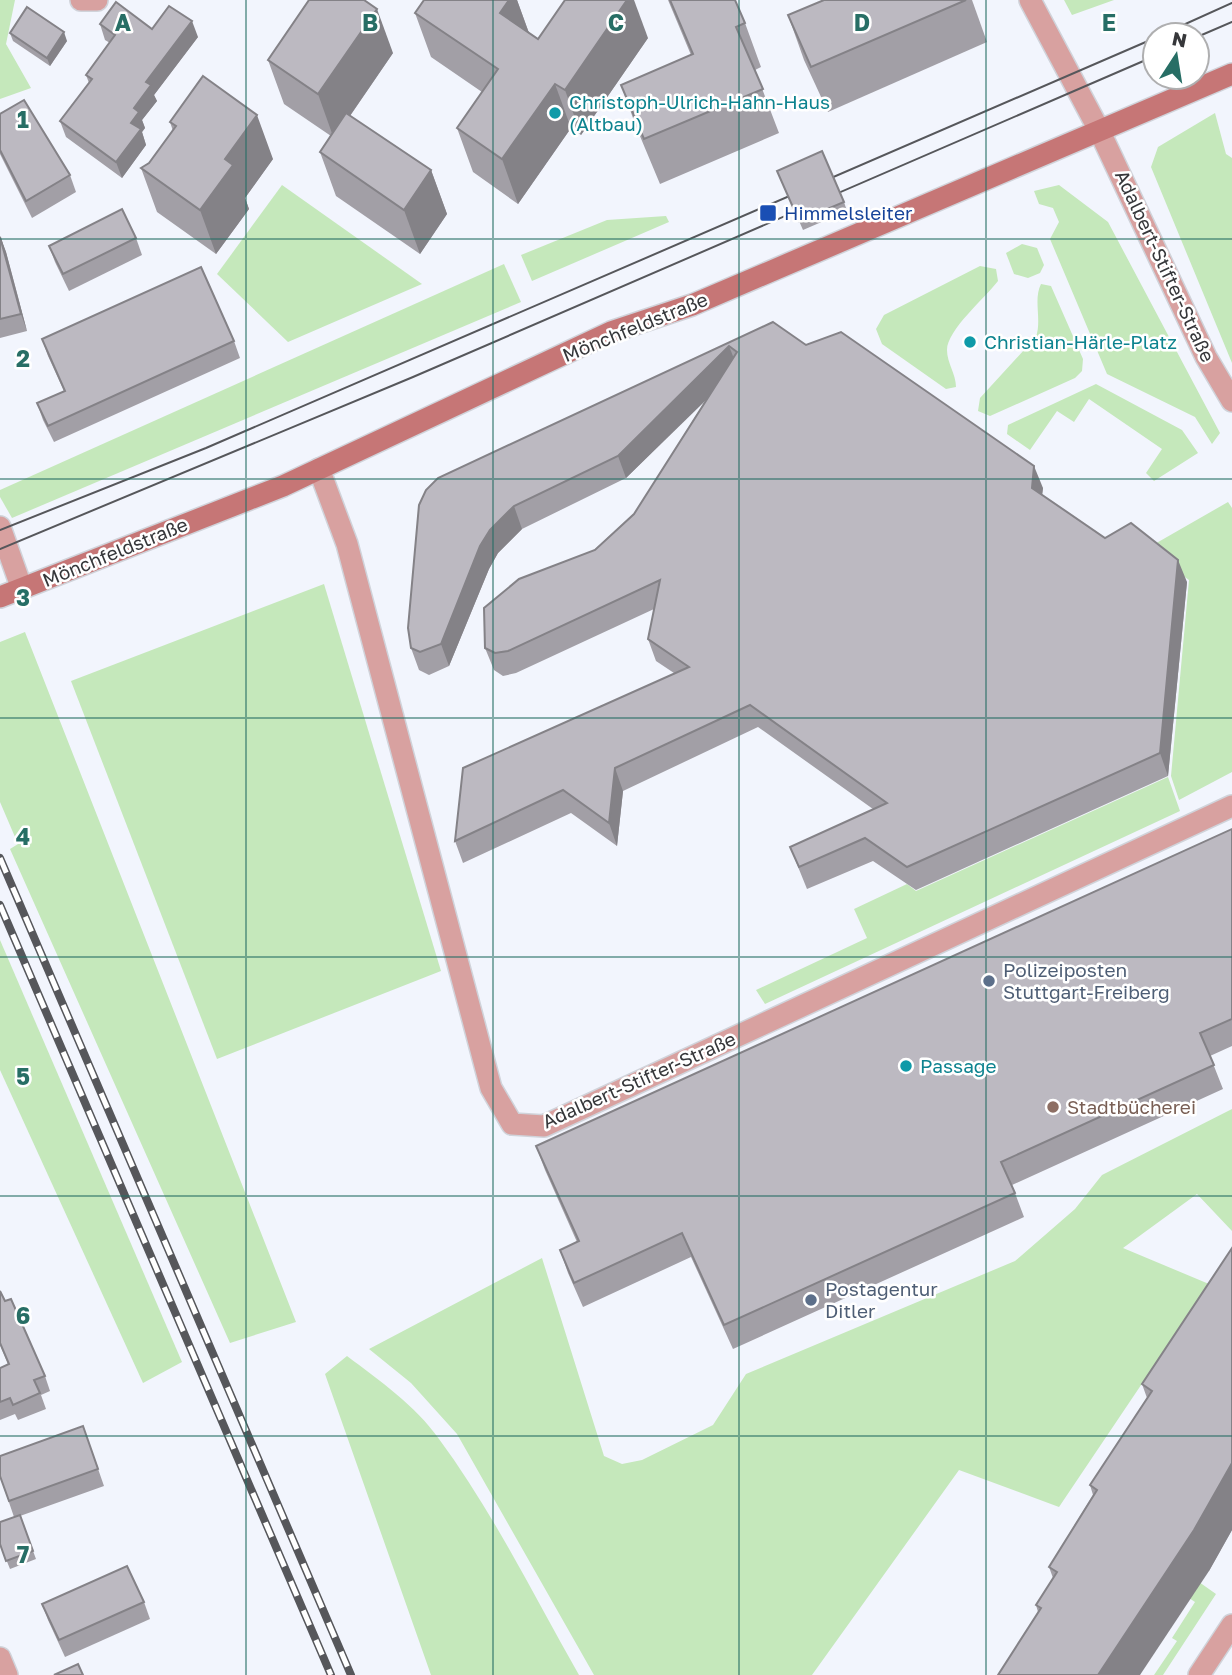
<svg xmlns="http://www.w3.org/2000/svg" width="1232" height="1675" viewBox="0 0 1232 1675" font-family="'Golos Text',sans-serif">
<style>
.green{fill:#c5e8bb}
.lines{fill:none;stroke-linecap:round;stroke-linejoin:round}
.street-casing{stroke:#d0d3da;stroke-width:24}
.secondary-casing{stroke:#d0d3da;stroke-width:24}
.street{stroke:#d8a1a0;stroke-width:21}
.secondary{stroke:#c67676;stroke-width:21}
.tram{stroke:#56575b;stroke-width:2}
.rail-casing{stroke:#56575b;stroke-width:8}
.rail{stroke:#fff;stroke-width:5;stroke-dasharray:16;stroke-linecap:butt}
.wall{fill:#a29fa6}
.shaded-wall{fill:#848287}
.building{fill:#bcb9c1;stroke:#848287;stroke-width:2}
.grid{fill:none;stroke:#276e65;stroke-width:2;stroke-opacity:0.55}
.culture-dot{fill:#0f9aa8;stroke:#fff;stroke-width:2.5}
.transit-dot{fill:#1a4fb4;stroke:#fff;stroke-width:2.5}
.service-dot{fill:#5c6f8a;stroke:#fff;stroke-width:2.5}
.education-dot{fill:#8d6e63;stroke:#fff;stroke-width:2.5}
.labels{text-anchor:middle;stroke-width:5;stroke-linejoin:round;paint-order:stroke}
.culture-label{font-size:19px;fill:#0d838f;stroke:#fff;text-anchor:start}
.transit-label{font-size:19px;fill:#164399;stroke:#fff;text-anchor:start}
.street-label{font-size:19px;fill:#36373a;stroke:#fff}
.service-label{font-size:19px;fill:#4e5e75;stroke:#fff;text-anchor:start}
.education-label{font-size:19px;fill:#785e54;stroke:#fff;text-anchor:start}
.grid-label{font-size:23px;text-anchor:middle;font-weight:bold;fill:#276e65;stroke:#fff;stroke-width:5;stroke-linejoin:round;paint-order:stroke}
</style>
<rect width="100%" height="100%" fill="#f2f5fd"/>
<!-- green -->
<g class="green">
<polygon points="0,0 15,0 6,44 31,88 0,99"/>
<polygon points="1064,0 1114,0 1072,15"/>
<polygon points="1215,113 1226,154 1232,158 1232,363 1151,167 1158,147"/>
<polygon points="282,185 422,284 288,342 217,274"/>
<polygon points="1059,185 1108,222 1220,433 1212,444 1195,417 1107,374 1050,239 1059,222 1053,208 1039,204 1034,191"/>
<polygon points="666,216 669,222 532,281 521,255 607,220"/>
<polygon points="1022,244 1037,248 1044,265 1040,273 1028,278 1014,274 1006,253"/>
<polygon points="504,264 521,302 12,518 0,497 0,490"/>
<path d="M980,266L996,269L998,281C985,298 947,330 947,350C947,363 956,374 956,387L946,389L882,344L876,329L884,315Z"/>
<path d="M1041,284L1051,286L1083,359L1082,371L1075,378L990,416L978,411L980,398L1036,337C1042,319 1033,300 1041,284Z"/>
<polygon points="1096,384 1182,430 1198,453 1154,481 1146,473 1162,449 1089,399 1074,422 1057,411 1030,450 1007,434 1008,425"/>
<polygon points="1228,502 1232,508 1232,772 1179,800 1171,776 1189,580 1146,549"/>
<polygon points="324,584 441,971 217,1059 71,681"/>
<polygon points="25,632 296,1322 230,1343 10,849 18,844 0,802 0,642"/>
<polygon points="1168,777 1180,811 765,1004 756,990 867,938 854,909 907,884 916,891"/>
<polygon points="0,940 182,1362 143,1383 0,1070"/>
<polygon points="1232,1109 1232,1231 1197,1194 1123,1248 1209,1284 1059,1507 959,1470 812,1675 594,1675 457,1434 411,1383 369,1349 542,1258 604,1456 622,1464 642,1460 713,1425 746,1374 1015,1261 1075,1209 1102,1175"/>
<path d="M347,1356C380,1381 415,1405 439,1439C493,1512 534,1596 579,1675H431L325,1374Z"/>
<polygon points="1199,1582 1216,1594 1163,1675 1154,1675 1177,1641 1172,1638 1195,1602 1189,1598"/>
</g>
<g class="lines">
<!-- street casing -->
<g class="street-casing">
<g id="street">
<polyline points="81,0 97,0"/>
<polyline points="1030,0 1099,130 1206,357 1232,401"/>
<polyline points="319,469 347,544 491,1088 512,1124 544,1126 1232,806"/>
<polyline points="0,527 22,589"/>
<polyline points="0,1658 7,1675"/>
<polyline points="1199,1675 1232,1625"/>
</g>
</g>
<!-- secondary casing -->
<g class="secondary-casing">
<polyline id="secondary" points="0,597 283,486 611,332 692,305 1232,74"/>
</g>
<!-- street -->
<use href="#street" class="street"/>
<!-- secondary -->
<use href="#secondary" class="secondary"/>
<!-- tram -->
<g class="tram">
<polyline points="1161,35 1232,3"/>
<polyline points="1197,37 1232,22"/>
<polyline points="0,530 206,448 1155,38"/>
<polyline points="0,549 413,377 1155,56"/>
</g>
<!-- rail casing -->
<g class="rail-casing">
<g id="rail">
<polyline points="0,858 351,1675"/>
<polyline points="0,905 331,1675"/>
</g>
</g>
<!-- rail -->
<use href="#rail" class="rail"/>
</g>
<!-- wall -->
<g class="wall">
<polygon points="424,0 517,0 529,33 538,39 648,38 581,135 571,128 518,204 473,172 457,128 482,92 431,57 415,13"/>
<polygon points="668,0 735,0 745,23 761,67 755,70 779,133 660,184 637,129 621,85 691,55"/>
<polygon points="824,0 972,0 987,42 828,112 804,60 788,15"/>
<polygon points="100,24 152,29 198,37 154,95 157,101 142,120 145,128 142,132 146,145 122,178 66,137 60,121 89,83 86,75 110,43 105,40"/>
<polygon points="10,33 67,41 50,66 13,41"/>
<polygon points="393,53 350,116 431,170 447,214 420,254 336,196 320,152 331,136 284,104 268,60"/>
<polygon points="0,114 70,175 76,192 32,218 0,154"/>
<polygon points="170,122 273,159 245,198 249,209 216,254 157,212 141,168 149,163 173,131"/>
<polygon points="777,171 844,202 847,211 803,230"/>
<polygon points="0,236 6,252 27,331 0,338"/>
<polygon points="136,238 142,255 69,291 55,262 49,246"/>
<polygon points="773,322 806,345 1043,488 1042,495 1105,538 1187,582 1168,776 916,890 873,861 807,889 790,847 873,809 758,727 623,791 617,846 571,813 463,863 455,841 674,673 656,661 648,639 654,609 516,673 503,676 494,670 485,648 634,514 707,398 626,478 522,529 498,553 489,569 449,666 429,675 419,670 411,648 419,505"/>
<polygon points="42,339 234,341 240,358 54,442 43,420 37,403 64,391 48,356"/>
<polygon points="1232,829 1232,1046 1210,1056 1223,1089 1012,1185 1024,1217 733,1349 691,1257 583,1307 568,1273 560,1250 577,1242 545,1170 536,1146"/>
<polygon points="1232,1248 1232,1530 1209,1571 1038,1612 1036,1605 1053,1578 1049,1567 1093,1495 1090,1485 1147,1398 1142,1384"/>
<polygon points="0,1291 45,1376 50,1391 41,1395 46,1409 18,1420 15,1414 0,1420 0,1368 8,1364 0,1345"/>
<polygon points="89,1443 104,1486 20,1516 36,1559 10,1569 0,1544 14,1517 0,1476"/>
<polygon points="144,1602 150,1619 65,1657 48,1620 42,1604"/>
</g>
<!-- shaded-wall -->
<g class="shaded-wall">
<polygon points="509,0 517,0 530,36 500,13"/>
<polygon points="627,0 634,0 648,38 581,135 565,90"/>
<polygon points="377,9 393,53 334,139 318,94"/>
<polygon points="192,21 198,37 154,95 157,101 142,120 145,128 142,132 146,145 122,178 116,162 131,123 134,108 146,82"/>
<polygon points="64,32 67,41 50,66 47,58"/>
<polygon points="555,84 571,128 518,204 502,159"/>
<polygon points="257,115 273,159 245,198 249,209 216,254 200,210 225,159"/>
<polygon points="431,170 447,214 420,254 404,210"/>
<polygon points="0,236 6,252 27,331 21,314"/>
<polygon points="729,346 738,369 626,478 618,456"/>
<polygon points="1034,466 1043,488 1040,511 1032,488"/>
<polygon points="514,506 522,529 498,553 489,569 449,666 441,644 480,546 490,530"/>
<polygon points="1178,560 1187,582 1168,776 1160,753"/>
<polygon points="615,768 623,791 617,846 609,823"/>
<polygon points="1232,1463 1232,1530 1209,1571 1140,1675 1098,1675"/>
</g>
<!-- building -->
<g class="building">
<polygon points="309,0 364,0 377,9 318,94 268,60"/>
<polygon points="424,0 509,0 500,13 538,39 565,0 627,0 565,90 555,84 502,159 457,128 498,69 415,13"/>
<polygon points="670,0 735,0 745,23 736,27 763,89 644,139 621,85 693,54"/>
<polygon points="824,0 966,0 811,67 788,15"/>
<polygon points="116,2 152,29 169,6 192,21 146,82 151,85 134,108 139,112 131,123 141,129 116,162 60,121 92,79 86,75 115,35 100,24"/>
<polygon points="27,7 64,32 47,58 10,33"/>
<polygon points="203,76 257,115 225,159 233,165 200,210 141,168 149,163 176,126 170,122"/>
<polygon points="24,100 70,175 26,201 0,150 0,114"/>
<polygon points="346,113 431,170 404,210 320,152"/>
<polygon points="822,151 844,202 799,221 777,171"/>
<polygon points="122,209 136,238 63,274 49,246"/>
<polygon points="0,237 21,314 0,319"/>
<polygon points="201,267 234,341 48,426 37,403 65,391 42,339"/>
<polygon points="773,322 806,345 841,332 1034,466 1032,488 1105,538 1131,523 1178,560 1160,753 907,867 865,838 799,867 790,847 887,803 750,705 615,768 609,823 563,790 455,841 463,768 689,667 648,639 660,580 508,651 495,653 485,648 484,608 519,579 595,550 634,514 737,352 729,346 618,456 514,506 490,530 480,546 441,644 420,652 411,648 408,628 419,505 426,490 438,478"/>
<polygon points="1232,829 1232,1019 1200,1033 1214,1065 1001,1162 1015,1193 724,1325 682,1233 574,1283 560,1250 579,1241 536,1146"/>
<polygon points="1232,1248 1232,1463 1194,1530 1098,1675 998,1675 1041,1608 1036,1605 1057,1572 1049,1567 1097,1490 1090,1485 1152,1391 1142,1384"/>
<polygon points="0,1291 5,1301 11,1299 45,1376 34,1380 40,1393 13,1405 10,1398 0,1402 0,1368 9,1364 0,1343"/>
<polygon points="83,1426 98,1469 9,1501 0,1476 0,1456"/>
<polygon points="20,1515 33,1551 6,1561 0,1544 0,1522"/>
<polygon points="127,1566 144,1602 59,1640 42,1604"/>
<polygon points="78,1664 83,1675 54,1675"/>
</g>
<!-- grid -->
<path class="grid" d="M246,0V1675M493,0V1675M739,0V1675M986,0V1675M0,239H1232M0,479H1232M0,718H1232M0,957H1232M0,1196H1232M0,1436H1232"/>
<!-- markers -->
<g class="culture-dot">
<circle cx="555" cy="113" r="7"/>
<circle cx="970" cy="342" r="7"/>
<circle cx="906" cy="1066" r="7"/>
</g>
<rect class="transit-dot" x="759" y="204" width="18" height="18" rx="3.5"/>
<g class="service-dot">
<circle cx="989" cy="981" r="7"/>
<circle cx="811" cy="1300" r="7"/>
</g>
<circle class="education-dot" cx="1053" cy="1107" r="7"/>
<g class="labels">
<!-- culture labels -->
<g class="culture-label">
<text x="569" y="109">Christoph-Ulrich-Hahn-Haus<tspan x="569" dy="22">(Altbau)</tspan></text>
<text x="984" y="349">Christian-Härle-Platz</text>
<text x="920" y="1073">Passage</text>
</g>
<!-- transit labels -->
<g class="transit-label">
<text x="784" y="220">Himmelsleiter</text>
</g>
<!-- street labels -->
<g class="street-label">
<text transform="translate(1165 266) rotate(65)" y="7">Adalbert-Stifter-Straße</text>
<text transform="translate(635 327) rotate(-22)" y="7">Mönchfeldstraße</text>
<text transform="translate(115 552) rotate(-22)" y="7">Mönchfeldstraße</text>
<text transform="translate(639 1080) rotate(-24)" y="7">Adalbert-Stifter-Straße</text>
</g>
<!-- service labels -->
<g class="service-label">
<text x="1003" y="977">Polizeiposten<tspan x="1003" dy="22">Stuttgart-Freiberg</tspan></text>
<text x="825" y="1296">Postagentur<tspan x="825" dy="22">Ditler</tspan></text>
</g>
<!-- education labels -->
<g class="education-label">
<text x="1067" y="1114">Stadtbücherei</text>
</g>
</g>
<g class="grid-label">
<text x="123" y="31">A</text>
<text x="370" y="31">B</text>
<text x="616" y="31">C</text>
<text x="862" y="31">D</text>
<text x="1109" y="31">E</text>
<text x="23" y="128">1</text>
<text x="23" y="367">2</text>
<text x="23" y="606">3</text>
<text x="23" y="845">4</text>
<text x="23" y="1085">5</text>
<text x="23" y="1324">6</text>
<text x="23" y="1563">7</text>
</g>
<!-- north arrow -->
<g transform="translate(1176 56) rotate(12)"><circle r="33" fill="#ffffff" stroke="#afafb0" stroke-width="2"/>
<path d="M0-5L12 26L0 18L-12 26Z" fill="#276e65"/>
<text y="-10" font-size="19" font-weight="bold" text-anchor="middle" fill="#36373a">N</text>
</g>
</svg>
